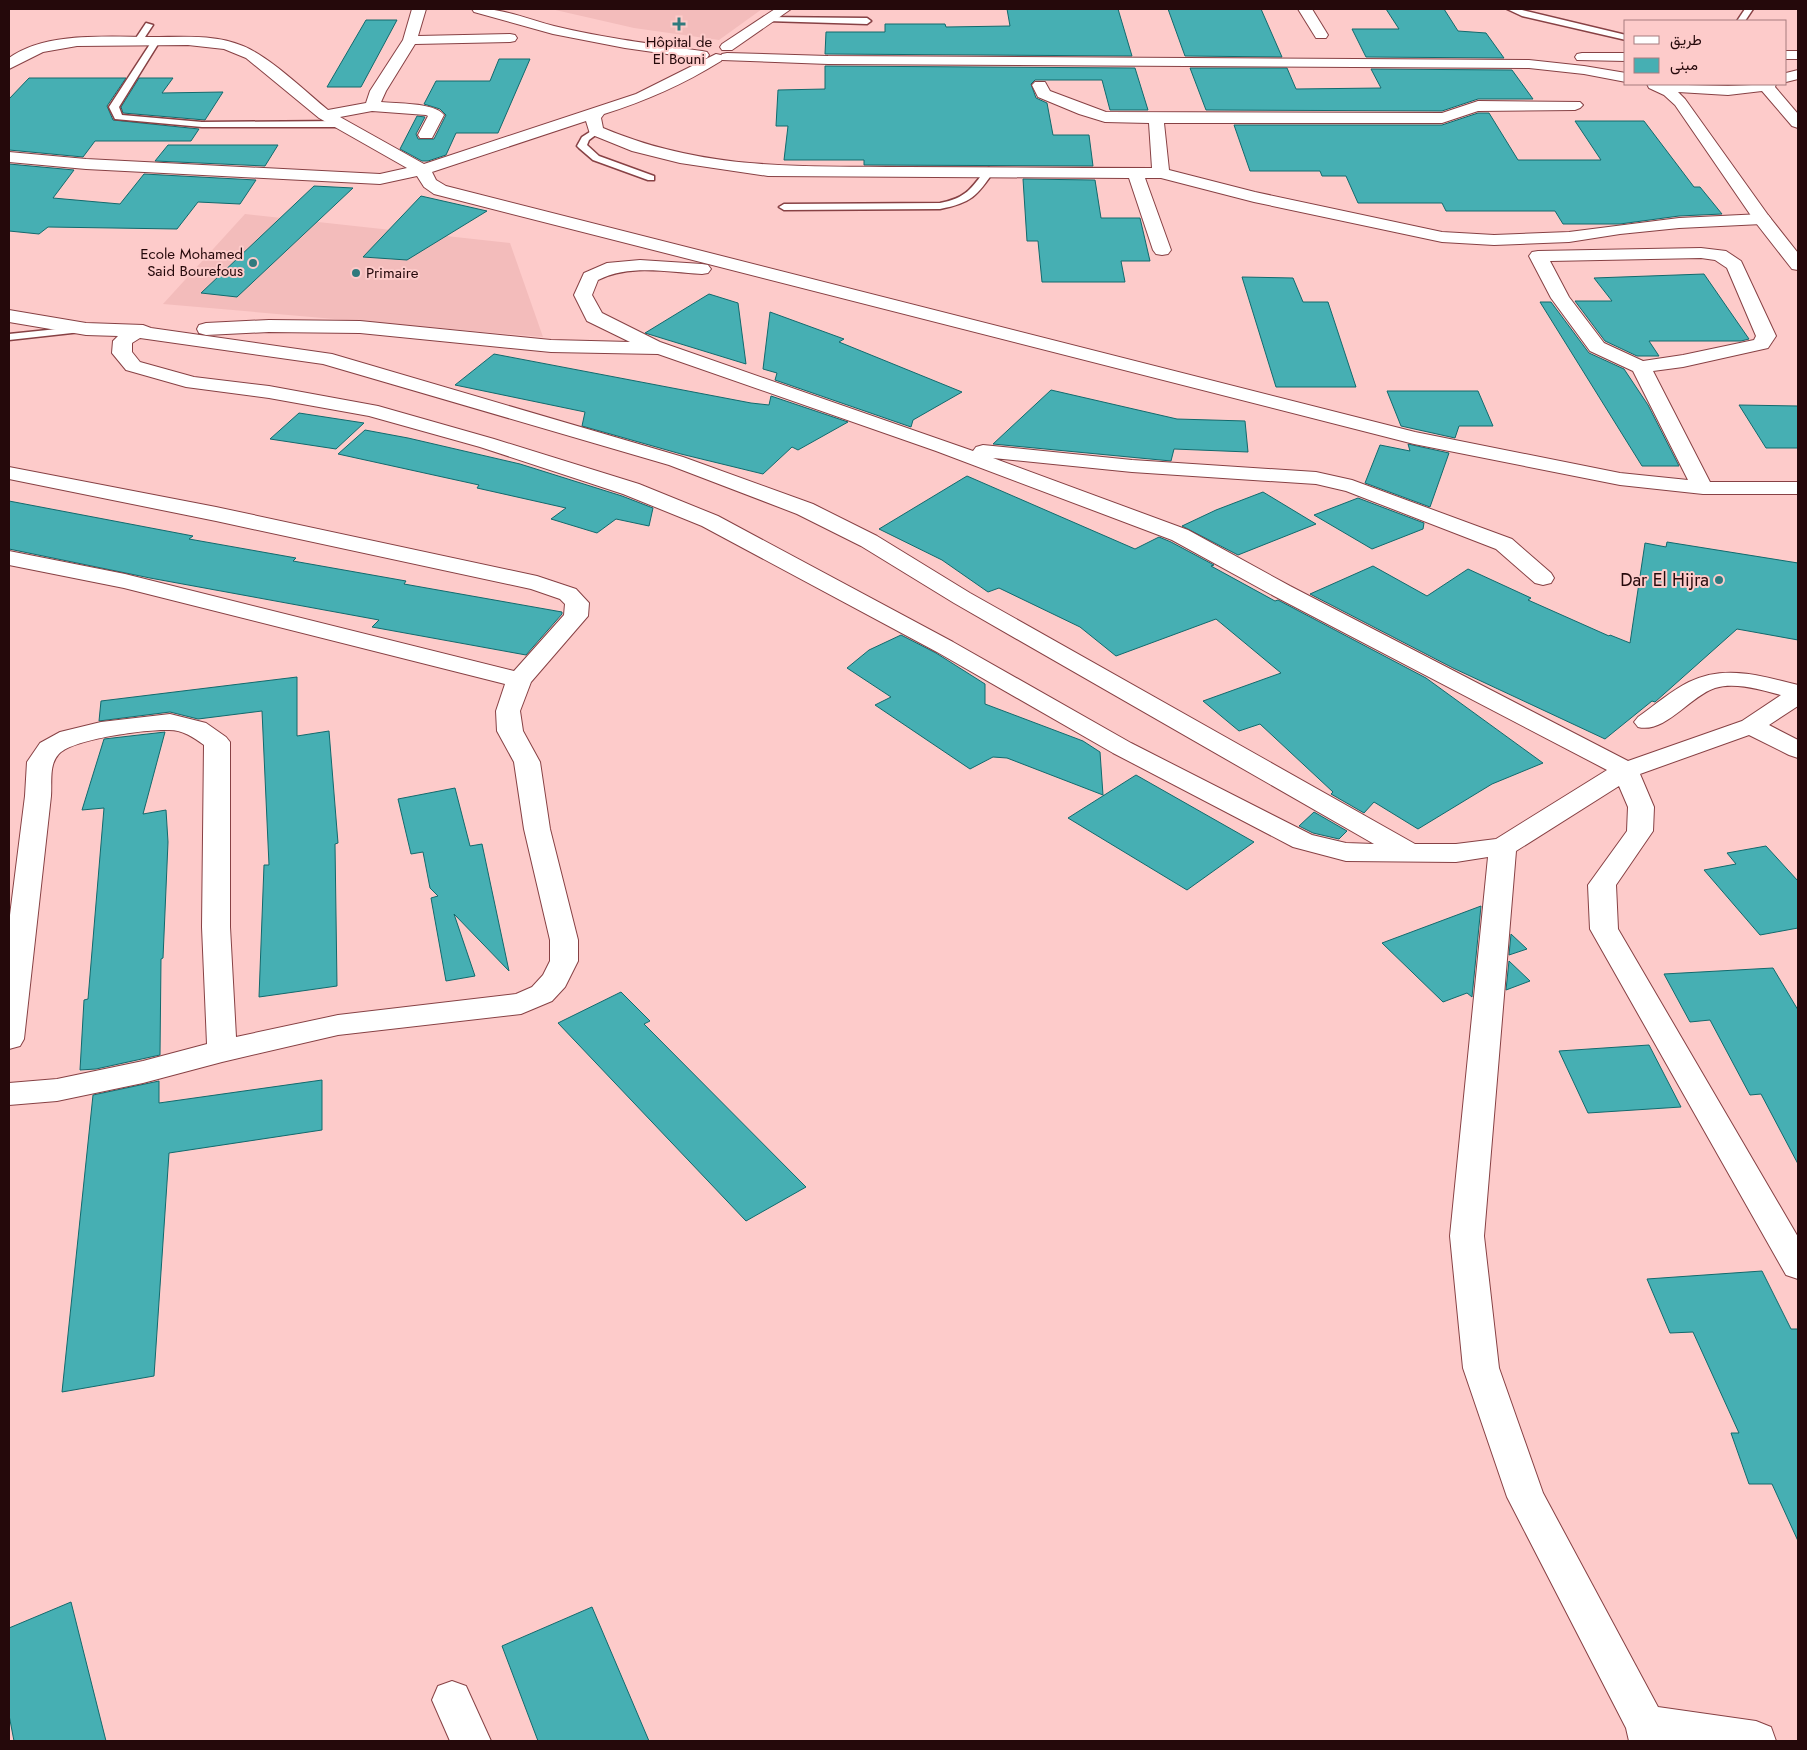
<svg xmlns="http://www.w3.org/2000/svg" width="1807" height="1750" viewBox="0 0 1807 1750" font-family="Jost,Vazirmatn,sans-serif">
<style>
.built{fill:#f3bcbb}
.building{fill:#46afb3;stroke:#126a6d}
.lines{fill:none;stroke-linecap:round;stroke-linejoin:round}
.lane-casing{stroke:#874144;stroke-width:3}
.street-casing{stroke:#874144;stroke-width:2}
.secondary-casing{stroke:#874144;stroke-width:2}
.lane{fill:#fff;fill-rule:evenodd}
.street{fill:#fff;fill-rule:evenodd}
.secondary{fill:#fff;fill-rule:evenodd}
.poi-dot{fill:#307a7d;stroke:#fdcbca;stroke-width:2}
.labels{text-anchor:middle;stroke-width:4;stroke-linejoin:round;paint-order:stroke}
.far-poi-label{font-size:15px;fill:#25090b;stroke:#fdcbca}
.poi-label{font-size:18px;fill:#25090b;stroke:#fdcbca;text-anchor:end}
</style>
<rect width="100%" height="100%" fill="#fdcbca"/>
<!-- built -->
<g class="built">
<polygon points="551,9 762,9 719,40 634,28"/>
<polygon points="245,214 510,243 543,337 163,304"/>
</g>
<!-- building -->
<g class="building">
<polygon points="1007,9 1118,9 1132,56 825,54 826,32 885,32 885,24 945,24 946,27 1010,26"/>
<polygon points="1168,9 1261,9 1282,57 1185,56"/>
<polygon points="1386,9 1444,9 1458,31 1486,33 1504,58 1366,57 1352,29 1399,29"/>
<polygon points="366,20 397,20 361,87 327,87"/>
<polygon points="499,59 530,59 498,133 456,133 446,155 428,161 422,161 400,149 417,116 425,117 416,134 418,139 434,139 446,115 440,109 424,104 436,81 490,81"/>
<polygon points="825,66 1135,68 1148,110 1110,110 1102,80 1035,80 1031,84 1036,98 1047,103 1053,135 1089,135 1093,166 864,165 864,160 784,160 788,126 776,126 778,90 825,89"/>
<polygon points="1190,68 1287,68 1296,89 1381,88 1371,69 1512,70 1533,99 1478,99 1442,111 1206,110"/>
<polygon points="29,78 126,78 107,106 113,120 199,129 191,141 95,141 83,157 9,150 9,99"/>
<polygon points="139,78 173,78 162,93 223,92 205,120 123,113 121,107"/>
<polygon points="1478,113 1489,113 1518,160 1601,160 1575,121 1644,121 1694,187 1700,187 1722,214 1679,216 1620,224 1563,224 1555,211 1446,211 1442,203 1358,203 1346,176 1322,176 1320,171 1250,171 1234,125 1442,125"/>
<polygon points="168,145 278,145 265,166 155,161"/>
<polygon points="9,164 74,170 53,198 120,204 144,174 256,180 240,204 198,202 177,229 48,227 39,234 9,231"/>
<polygon points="1023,179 1095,180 1101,218 1140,218 1150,261 1121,261 1125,282 1042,282 1038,241 1027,241"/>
<polygon points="314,186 353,188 237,297 201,293"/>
<polygon points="421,196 487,211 407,260 363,257"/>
<polygon points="1704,274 1749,339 1741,341 1649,341 1659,356 1637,356 1605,341 1575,301 1612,301 1594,278"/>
<polygon points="1242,277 1293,278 1303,302 1328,302 1356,387 1276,387"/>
<polygon points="709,294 738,303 746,364 645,333"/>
<polygon points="1540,302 1551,302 1589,353 1624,369 1648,405 1679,466 1642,466"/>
<polygon points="770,312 844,339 839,342 962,392 913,420 911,427 775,380 777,373 763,369"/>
<polygon points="494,354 751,403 769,405 771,396 848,422 798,450 792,447 763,474 681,454 582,426 585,412 455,385"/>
<polygon points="1051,390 1177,419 1245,421 1248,452 1174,449 1171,461 993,444"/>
<polygon points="1387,391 1478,391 1493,426 1459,426 1455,438 1401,426"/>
<polygon points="1739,405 1798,406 1798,448 1766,448"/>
<polygon points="299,413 364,423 336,449 270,439"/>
<polygon points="365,430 408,438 520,464 622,496 653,508 649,526 616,519 597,533 551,519 566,508 477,488 479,485 338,454"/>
<polygon points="1408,444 1449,453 1430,507 1365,483 1380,445 1410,451"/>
<polygon points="967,476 1135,549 1159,537 1171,542 1214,565 1211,566 1275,601 1278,600 1426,678 1543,763 1492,784 1418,829 1374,802 1364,813 1331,794 1333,792 1260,724 1239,731 1203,701 1281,673 1216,619 1116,656 1080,627 999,588 988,592 942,560 879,529"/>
<polygon points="1263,492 1316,524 1238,555 1182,526 1216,510"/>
<polygon points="1358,498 1424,523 1423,529 1372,549 1314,515"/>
<polygon points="9,501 193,536 189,539 296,558 293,561 406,581 404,584 562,612 562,614 526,655 372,627 379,620 150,578 9,549"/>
<polygon points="1667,542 1798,563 1798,640 1737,629 1655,702 1652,701 1605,739 1453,668 1310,594 1373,566 1427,596 1468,569 1531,598 1528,600 1609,636 1610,635 1630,643 1645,543 1666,547"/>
<polygon points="901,635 936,653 985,684 985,704 1083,741 1100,752 1103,795 1007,758 993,757 970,769 875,705 891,697 847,668 869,650"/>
<polygon points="297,677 297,736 329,731 338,843 335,844 337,986 259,997 264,865 269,865 262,711 198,719 170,712 99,721 101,701"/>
<polygon points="165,732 143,814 166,810 168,842 163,958 161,959 160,1055 96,1069 80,1070 84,1000 88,999 104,808 82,810 104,739"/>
<polygon points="1136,775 1254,842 1187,890 1068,818"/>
<polygon points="455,788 470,846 482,844 509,971 454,914 475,976 446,981 431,898 438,896 430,888 423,852 411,854 398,799"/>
<polygon points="1314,812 1347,831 1339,839 1313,833 1299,826"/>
<polygon points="1766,846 1798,881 1798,928 1760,935 1704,870 1736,864 1727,853"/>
<polygon points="1481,906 1472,997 1467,993 1443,1002 1382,943"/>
<polygon points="1511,934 1527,949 1509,955"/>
<polygon points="1509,961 1530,981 1506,990"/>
<polygon points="1773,968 1798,1010 1798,1164 1761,1094 1750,1095 1710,1020 1690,1022 1664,974"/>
<polygon points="621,992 650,1021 644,1024 806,1187 746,1221 558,1023"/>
<polygon points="1649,1045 1681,1107 1588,1113 1559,1051"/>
<polygon points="322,1080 322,1130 169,1153 154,1376 62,1392 93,1095 159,1081 159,1103"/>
<polygon points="1762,1271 1791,1329 1798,1329 1798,1541 1772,1484 1749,1484 1731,1433 1739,1433 1693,1332 1670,1333 1647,1279"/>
<polygon points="71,1602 106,1741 14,1741 9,1715 9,1628"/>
<polygon points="592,1607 649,1741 538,1741 502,1646"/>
</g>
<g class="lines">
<!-- lane casing -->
<g class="lane-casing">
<g id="lane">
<polygon points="1507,9 1518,9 1626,35 1626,40 1522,16"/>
<polygon points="1745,9 1753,9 1745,21 1737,21"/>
<polygon points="764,17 867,18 871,21 867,24 767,21 763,19"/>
<polygon points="146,23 153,25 141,43 135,43 134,41"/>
<polygon points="156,38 160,41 119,107 122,115 202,122 342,121 347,124 342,127 202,127 115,119 109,107 152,41"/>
<polygon points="596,128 601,131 589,140 587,145 599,156 654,176 654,180 648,180 593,160 579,148 577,146 582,137"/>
<path d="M989,168L994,171C977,196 971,203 940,209L784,210L779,207L784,204L940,203C966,198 971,189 986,169Z"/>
<polygon points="86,326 90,327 92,329 90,331 9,340 9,334"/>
</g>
</g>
<!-- street casing -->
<g class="street-casing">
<g id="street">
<path d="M412,9H426L418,36L510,34L515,35L517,38L515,41L510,42L415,44L386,91L381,102C397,104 434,102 444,115L432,138H420L418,135L428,116L426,115L372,111L340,117L424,164L636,94L716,54L721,55L723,58L721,61C684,84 646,101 604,114L601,118L603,128C705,171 799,166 906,167C988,167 1071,168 1152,168L1149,123L1105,122L1079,114L1038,97L1032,85L1035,82H1045L1050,91L1106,112L1442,113L1478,101L1580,102L1583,105L1580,108L1575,110L1478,111L1442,123H1164L1169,170L1255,192L1442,232L1494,235L1569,232L1679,218L1762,214L1768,215L1771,219L1768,223L1762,224L1679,228L1620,234L1569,242L1494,245L1442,242L1254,202L1161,178H1145L1171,250L1168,254L1162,255L1156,254L1153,250L1129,178L768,176L680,163L632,151L590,134L586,121L432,172L436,180L446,186L1415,432L1620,473L1688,480L1633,371L1590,351L1551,298L1529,256L1532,252L1538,251L1701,248L1726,251L1741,261L1776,336L1768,348L1683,367L1653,371L1710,482H1798V494H1703L1620,485L1414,444L434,194L424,187L417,176L380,184L86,169L9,162V152L86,159L380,174L407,168L319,118L246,58L224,49L188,45L77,46L43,52L9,69V58C46,31 109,37 153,37C183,37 215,34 243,46C270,57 305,91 328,110L366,103L370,91L403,40ZM1701,258L1715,260L1727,268L1756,336L1754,340L1683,355L1643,361L1604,343L1569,297L1550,261Z"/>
<polygon points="775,9 791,9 732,50 722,50 720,47 722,44"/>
<polygon points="1298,9 1312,9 1328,35 1326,38 1316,38"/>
<path d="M640,260L702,264L708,265L711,269L708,273L702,274C668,272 629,264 598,280L592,295L602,313L660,342L973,451L976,447L983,445L1132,460L1316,472L1352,480L1512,539L1551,573L1554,578L1551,583L1543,585L1535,583L1496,549L1346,491L1316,484L1132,472L993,458L1188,530L1290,586L1628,761L1742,721L1781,695C1761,690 1736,682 1715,688C1690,696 1665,734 1638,727L1634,722L1638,717C1655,705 1671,691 1689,682C1725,664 1762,676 1798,685V706L1769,725L1798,740V758L1789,755L1749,735L1640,774L1654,807L1653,831L1616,885L1618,929L1798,1237V1279L1786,1275L1590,929L1588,885L1627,831L1628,807L1619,786L1516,851L1484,1236L1499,1368L1543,1493L1658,1707L1756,1721L1771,1727L1776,1741H1629L1626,1728L1507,1497L1463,1368L1450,1236L1488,857L1456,862L1346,861L1293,847L1113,753L937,652L702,526L623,494L480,447L369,416L269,398L186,387L126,370L112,353L113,341L118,336L86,335L9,322V310L86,323L143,325L151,328L332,354L683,457L813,504L877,536L970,593L1415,844H1456L1496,839L1607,770L1274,596L1172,540L936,451L658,354L551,352L360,333L269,332L206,335L199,333L197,329L199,325L206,323L269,320L360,321L551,340L630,342L587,321L574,295L584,273L607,263ZM140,338L323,364L669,465L797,514L861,546L954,603L1374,844L1346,843L1312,835L1131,743L953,642L718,516L639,484L494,439L378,406L269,386L194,377L140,362L132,352V343Z"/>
<path d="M9,467L216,507L537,576L576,589L589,603L588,616L531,682L520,711L523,731L540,762L550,829L578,940V961L565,987L552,1001L521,1014L338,1035L222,1062L143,1083L57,1101L9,1105V1083L57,1079L143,1061L207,1044L202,927L204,745C193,737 183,730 169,730C148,729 70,739 58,755C49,765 52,783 51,796L24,1039L20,1046L9,1049V923L25,796L27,762L40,743L60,732L101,722L170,714L206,723L226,737L230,742V927L236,1037L338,1015L516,994L532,987L543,975L550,961V940L524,829L514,762L497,731L496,711L505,684L124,588L9,565V551L125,574L514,671L564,615L565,604L560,599L531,589L216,521L9,479Z"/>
<polygon points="452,1681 466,1686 491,1741 450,1741 432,1700 438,1686"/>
</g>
</g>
<!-- secondary casing -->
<g class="secondary-casing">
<g id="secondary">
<path d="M472,9C500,7 527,19 554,26C603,38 653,44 702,51L707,52L709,55L707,58L702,59L625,48L553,34L474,12Z"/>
<rect x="1786" y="51" width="12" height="8"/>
<polygon points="727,53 828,56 1529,60 1584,66 1626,73 1626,82 1584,74 1529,68 828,64 722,60 720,57 722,54"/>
<polygon points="1582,53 1626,53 1626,61 1577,60 1575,57 1577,54"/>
<polygon points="1798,70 1798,79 1786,82 1786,73"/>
<polygon points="1647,84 1728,86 1776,84 1775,87 1798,114 1798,128 1792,126 1762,91 1728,95 1678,92 1685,99 1768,215 1798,253 1798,270 1792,269 1756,223 1675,105 1664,95 1649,88"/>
</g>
</g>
<!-- lane -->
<use href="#lane" class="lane"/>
<!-- street -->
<use href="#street" class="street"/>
<!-- secondary -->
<use href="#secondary" class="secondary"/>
</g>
<!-- markers -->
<g class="poi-dot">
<path d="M676.5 16.5h5v5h5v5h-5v5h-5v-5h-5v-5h5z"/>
<circle cx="253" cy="263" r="5"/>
<circle cx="356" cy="273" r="5"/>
<circle cx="1719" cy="580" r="5"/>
</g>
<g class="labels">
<!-- far-poi labels -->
<g class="far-poi-label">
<text x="679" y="47">Hôpital de<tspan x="679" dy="17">El Bouni</tspan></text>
<text x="243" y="259" text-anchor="end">Ecole Mohamed<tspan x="243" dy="17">Said Bourefous</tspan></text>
<text x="366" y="278" text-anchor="start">Primaire</text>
</g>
<!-- poi labels -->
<g class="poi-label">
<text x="1709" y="586">Dar El Hijra</text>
</g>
</g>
<!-- border -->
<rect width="1807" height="1750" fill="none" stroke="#25090b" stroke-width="20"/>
<!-- legend -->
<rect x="1624" y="20" width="162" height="65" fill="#fdcbca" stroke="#a77d7e"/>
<rect x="1634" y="36" width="25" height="8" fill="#ffffff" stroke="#a77d7e"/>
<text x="1670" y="45" font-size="15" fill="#25090b">طريق</text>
<rect x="1634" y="58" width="25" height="15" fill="#46afb3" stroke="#a77d7e"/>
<text x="1670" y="70" font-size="15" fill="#25090b">مبنى</text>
</svg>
